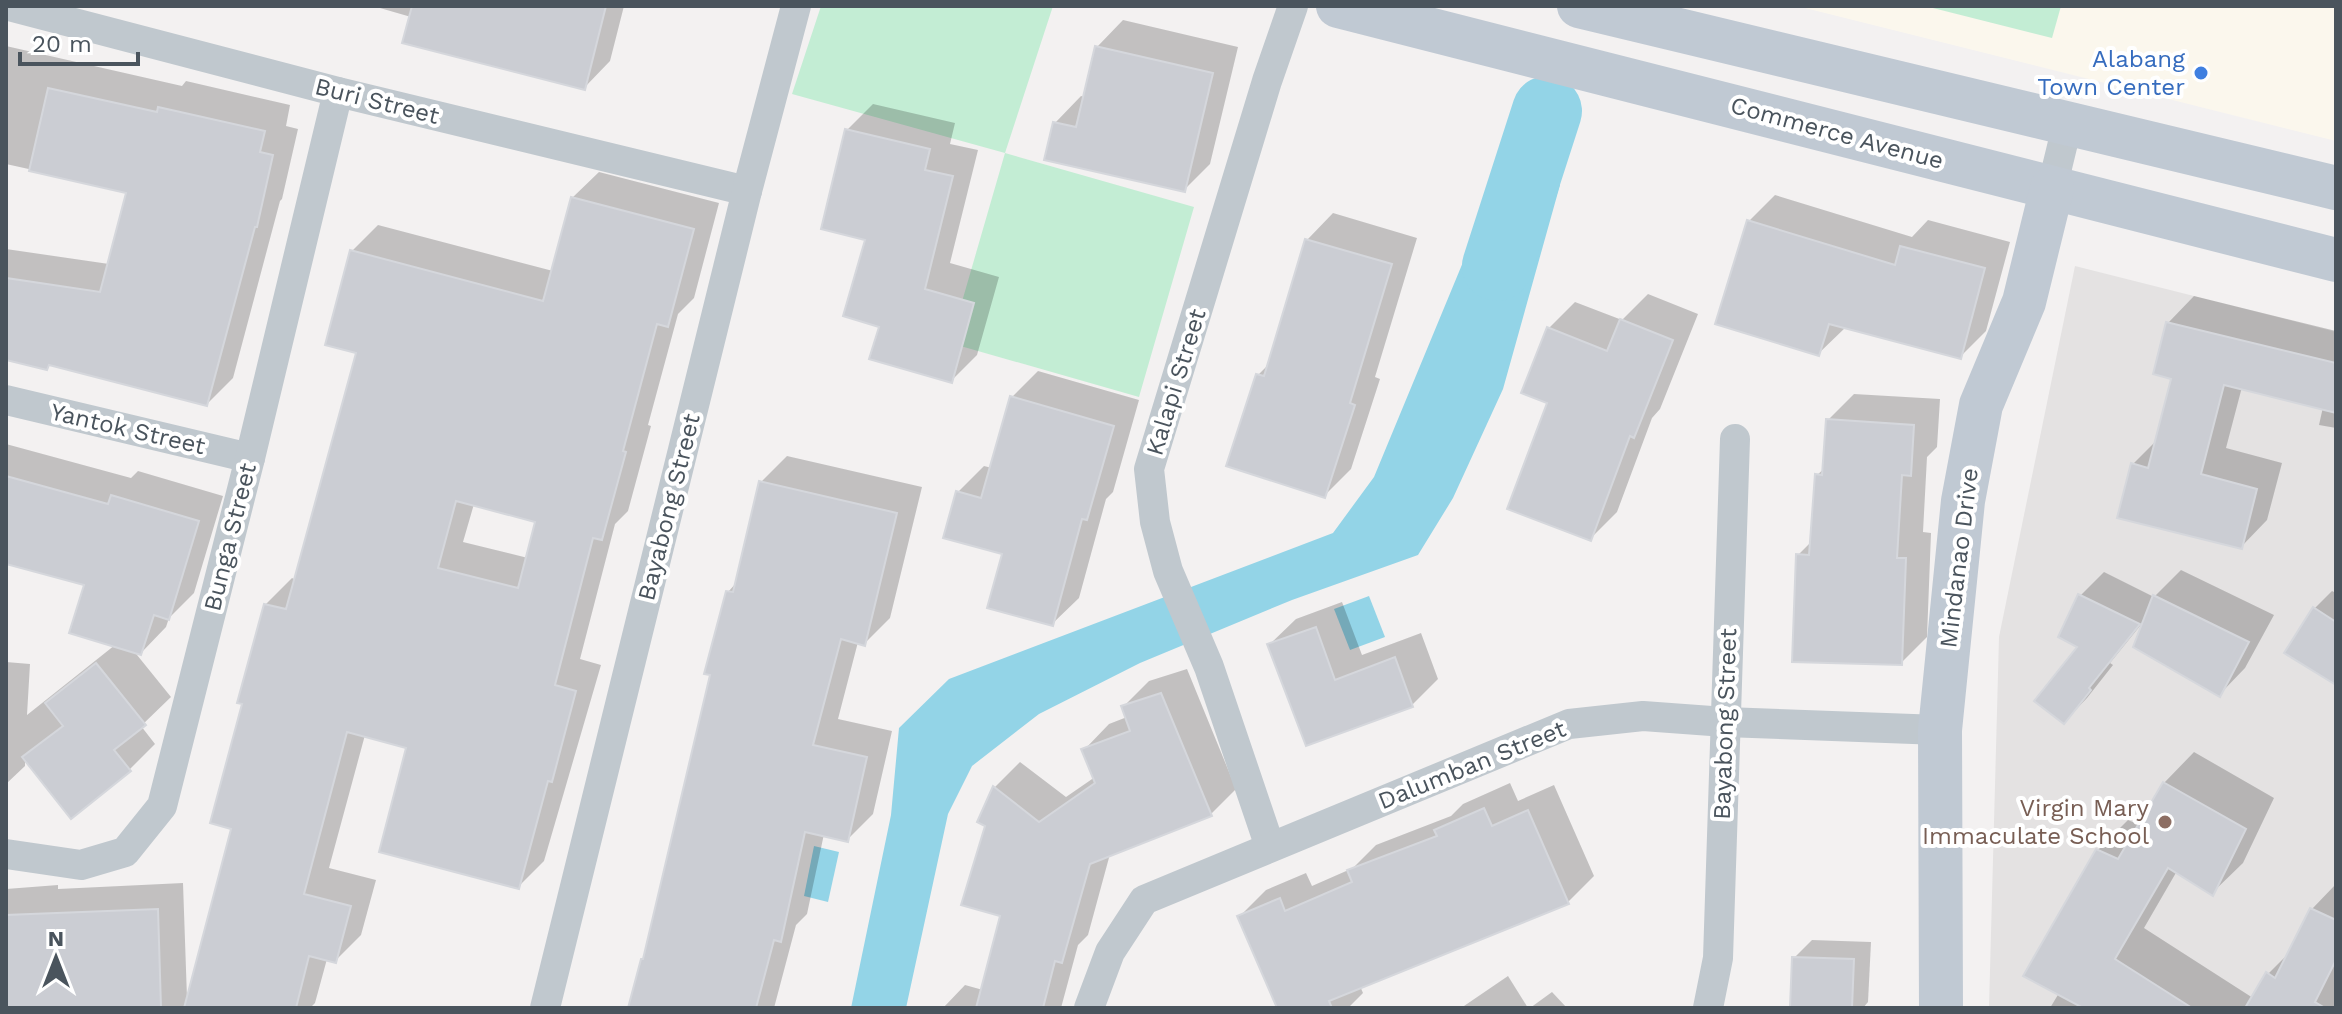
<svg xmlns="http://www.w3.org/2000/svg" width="2342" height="1014" viewBox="0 0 2342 1014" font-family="'Work Sans',sans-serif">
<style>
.commercial{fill:#fbf7ed}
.education{fill:#e4e2e2}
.green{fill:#c3edd4}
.water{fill:#93d4e7}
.shadow{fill:#0003;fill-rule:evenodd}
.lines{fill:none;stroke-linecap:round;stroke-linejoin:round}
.river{stroke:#93d4e7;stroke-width:70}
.building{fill:#cbcdd3;stroke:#d5d7dc;stroke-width:2;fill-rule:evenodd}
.street{stroke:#c0c8ce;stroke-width:30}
.secondary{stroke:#c0c9d3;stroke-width:44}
.shop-dot{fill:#3f7fe0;stroke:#fff;stroke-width:3}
.education-dot{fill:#8d6e63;stroke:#fff;stroke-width:3}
.labels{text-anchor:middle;stroke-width:8;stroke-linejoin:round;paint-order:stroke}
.shop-label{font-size:24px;fill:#366cbe;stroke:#fff;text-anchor:end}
.street-label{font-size:24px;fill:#4a545d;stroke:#fff}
.education-label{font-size:24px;fill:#785e54;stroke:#fff;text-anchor:end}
</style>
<rect width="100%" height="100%" fill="#f3f1f1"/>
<!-- commercial -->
<polygon class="commercial" points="1797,6 2336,6 2336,141"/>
<!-- education -->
<polygon class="education" points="2075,266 2336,332 2336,1008 1989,1008 1999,637"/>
<!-- green -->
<g class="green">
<polygon points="821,6 1053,6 1005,153 1194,207 1139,397 950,343 1005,153 792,94"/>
<polygon points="1925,6 2061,6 2052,38"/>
</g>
<!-- water -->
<g class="water">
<polygon points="1502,168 1560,185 1503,389 1453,498 1418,555 1292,600 1140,663 1039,714 972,766 948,814 906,1008 851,1008 891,815 899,728 949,679 1333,533 1374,477"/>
<polygon points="1369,596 1385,637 1350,650 1334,609"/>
<polygon points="814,846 839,852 828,902 804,896"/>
</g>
<!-- shadow -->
<g class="shadow">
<polygon points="373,6 624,6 610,61 584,88 411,17"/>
<polygon points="1123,20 1238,47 1210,164 1184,190 1055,123 1081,96 1085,97 1097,47"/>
<polygon points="6,46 182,86 186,81 290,105 286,126 298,129 282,199 280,201 233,378 207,404 51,363 47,368 6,358 6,249 109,264 128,191 6,164"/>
<polygon points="873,104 955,123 950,144 978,150 950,263 999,277 977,355 951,381 881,326 847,130"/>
<path d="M599,172L719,203L694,298L678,314L648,425L651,426L628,511L615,524L580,659L601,665L544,861L518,887L409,747L365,735L329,868L376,880L361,935L335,961L327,959L315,1003L310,1008H6V889L58,885V889L183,883L187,998L234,827L245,703L265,605L292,578L296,580L358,352L352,251L378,225L553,271L572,198ZM474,504L538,521L528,558L463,542Z"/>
<polygon points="1775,195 1912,237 1928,220 2010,242 1986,331 1960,357 1846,327 1818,354 1749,221"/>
<polygon points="1333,213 1417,238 1375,377 1380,379 1351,469 1325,495 1258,375 1270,363 1307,240"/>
<polygon points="1648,294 1698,314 1660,409 1652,418 1617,512 1591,538 1549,328 1575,302 1622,320"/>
<polygon points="2194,296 2336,331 2336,428 2319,425 2323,407 2242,387 2226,448 2282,463 2267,520 2241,547 2133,464 2157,440 2173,377 2168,323"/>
<polygon points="1038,371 1139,400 1113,492 1106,499 1079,598 1052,624 1004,553 958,492 984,466 992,468 1012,397"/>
<polygon points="1854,394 1940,399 1937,447 1927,457 1923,532 1931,533 1927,637 1901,663 1798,555 1812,541 1817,475 1825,468 1828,420"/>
<polygon points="6,444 131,478 138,471 223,496 194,593 169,618 166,627 141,653 133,650 171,697 141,726 155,744 129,770 25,757 25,766 6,784 6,662 30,664 27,715 115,645 86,584 6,562"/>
<polygon points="787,456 922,487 890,618 864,644 858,642 838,719 892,731 873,814 847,840 824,834 807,914 796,925 774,1008 630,1008 646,957 712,674 728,592 737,582 761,482"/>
<polygon points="2181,570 2274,615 2245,668 2219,695 2144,621 2110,663 2113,665 2087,698 2064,722 2080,646 2080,596 2104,572 2154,597"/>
<polygon points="2332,591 2336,593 2336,683 2314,609"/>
<polygon points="1342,602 1362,655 1421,633 1438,679 1412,705 1307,744 1269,645 1296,619"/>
<polygon points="1187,669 1236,789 1211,814 1110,854 1088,935 1078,945 1061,1008 943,1008 965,985 983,990 1002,915 987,825 980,821 995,787 1020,762 1066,797 1095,777 1084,750 1109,724 1127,717 1123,707 1149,681"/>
<polygon points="2194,752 2274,798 2243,863 2212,893 2177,871 2144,928 2253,998 2268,974 2291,951 2312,909 2336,884 2336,1008 2050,1008 2059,993 2098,850 2128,820 2140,825 2164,783"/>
<polygon points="1510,783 1518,801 1554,785 1594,876 1568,902 1360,986 1363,993 1348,1008 1280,1008 1240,916 1266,890 1306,873 1312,886 1353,868 1376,845 1451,816 1463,804"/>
<polygon points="1812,940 1871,942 1868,1002 1863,1008 1792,1008 1794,958"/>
<polygon points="1508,976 1528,1008 1461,1008"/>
<polygon points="1552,992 1567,1008 1530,1008"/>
</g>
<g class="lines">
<!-- river -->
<polyline class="river" points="1497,266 1547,111"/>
</g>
<!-- building -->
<g class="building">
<polygon points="412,6 606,6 585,90 402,43"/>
<polygon points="1095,46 1213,73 1185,192 1044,160 1053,122 1076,127"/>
<polygon points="48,88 157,112 158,107 265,131 260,152 273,155 257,227 255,227 207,406 49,365 47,370 6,360 6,278 100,292 126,193 29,171"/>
<polygon points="845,129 930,149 925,170 953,176 925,289 974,303 952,383 869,359 879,327 843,316 865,240 821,229"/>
<path d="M571,197L694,229L668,327L657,324L623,451L626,452L602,540L593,538L555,685L576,691L552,782L548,781L519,889L379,852L406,748L347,732L304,894L351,906L336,963L309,956L296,1008H184L231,829L210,823L242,704L237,703L264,604L286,609L356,353L325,345L350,250L543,301ZM456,501L535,522L518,588L438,568Z"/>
<polygon points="1747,220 1895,265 1900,246 1985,268 1961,359 1829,324 1819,356 1715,324"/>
<polygon points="1305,239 1392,264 1350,403 1355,405 1325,498 1226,466 1256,374 1264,376"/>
<polygon points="1620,319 1673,340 1634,438 1630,436 1591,541 1507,509 1547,403 1521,393 1547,327 1607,351"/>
<polygon points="2166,322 2336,363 2336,413 2224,385 2201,474 2257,489 2242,549 2117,518 2131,463 2148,468 2171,379 2153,374"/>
<polygon points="1010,396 1114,426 1087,520 1082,519 1053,626 987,608 1002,554 943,538 956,491 981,498"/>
<polygon points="1826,419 1914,425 1911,476 1902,475 1897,558 1906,558 1902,665 1792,662 1796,554 1809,555 1815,474 1822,475"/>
<polygon points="6,476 108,504 111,495 199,521 169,620 154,615 141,655 69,633 84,585 6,564"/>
<polygon points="759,481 897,513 865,646 841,639 813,745 867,757 848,842 805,832 781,942 774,940 756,1008 628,1008 641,959 643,959 710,675 704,674 726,591 733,592"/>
<polygon points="2078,594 2140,624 2089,688 2091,690 2064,724 2034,701 2077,647 2058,637"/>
<polygon points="2153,595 2249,642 2220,697 2133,647"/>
<polygon points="2313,607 2336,622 2336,685 2284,653"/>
<polygon points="1316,627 1335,680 1395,657 1413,707 1306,746 1267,644"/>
<polygon points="96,663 146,725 114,750 131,771 71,819 22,757 63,726 45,703"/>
<polygon points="1161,693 1212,816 1090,864 1062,963 1055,961 1043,1008 976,1008 1000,916 961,905 985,826 977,822 993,786 1039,822 1095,783 1081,749 1130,731 1121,706"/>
<polygon points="2163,782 2246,829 2213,896 2168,868 2115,959 2192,1008 2083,1008 2023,976 2096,849 2118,859"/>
<polygon points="1484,808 1492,826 1528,810 1569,904 1329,1001 1332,1008 1277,1008 1237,916 1280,898 1285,911 1352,882 1347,870 1437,836 1434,830"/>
<polygon points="2310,908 2336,920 2336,960 2315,1002 2325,1008 2245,1008 2266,972 2275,978"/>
<polygon points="158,909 161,1008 6,1008 6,915"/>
<polygon points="1792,957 1854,959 1852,1008 1790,1008"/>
</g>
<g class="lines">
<!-- street -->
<g class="street">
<polyline points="9,6 338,92 747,191"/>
<polyline points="2052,188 2068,122"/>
<polyline points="6,400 250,458"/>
<polyline points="1270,847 1209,667 1168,571 1155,522 1149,469 1267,81 1293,6"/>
<polyline points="6,854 81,865 125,852 162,806 250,458 338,92"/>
<polyline points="545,1008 747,191 796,6"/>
<polyline points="1089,1008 1110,952 1144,900 1569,724 1643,716 1725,722 1940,730"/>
<polyline points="1708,1008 1718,958 1735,439"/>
</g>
<!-- secondary -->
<g class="secondary">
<polyline points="1338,6 2336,260"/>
<polyline points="1579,6 2336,188"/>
<polyline points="1941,1008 1940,730 1963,501 1981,405 2024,302 2052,188"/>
</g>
</g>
<!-- markers -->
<circle class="shop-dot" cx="2201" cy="73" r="8"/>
<circle class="education-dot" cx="2165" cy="822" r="8"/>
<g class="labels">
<!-- shop labels -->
<g class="shop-label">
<text x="2185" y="67">Alabang<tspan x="2185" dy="28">Town Center</tspan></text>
</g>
<!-- street labels -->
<g class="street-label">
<text transform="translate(377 101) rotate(14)" y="8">Buri Street</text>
<text transform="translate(1837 133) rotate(15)" y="8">Commerce Avenue</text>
<text transform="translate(1176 382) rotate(-73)" y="8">Kalapi Street</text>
<text transform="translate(128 429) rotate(13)" y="8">Yantok Street</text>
<text transform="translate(669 507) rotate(-76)" y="8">Bayabong Street</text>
<text transform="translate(230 537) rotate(-76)" y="8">Bunga Street</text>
<text transform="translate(1959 558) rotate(-83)" y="8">Mindanao Drive</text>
<text transform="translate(1725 724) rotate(-88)" y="8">Bayabong Street</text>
<text transform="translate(1472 765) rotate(-22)" y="8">Dalumban Street</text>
</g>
<!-- education labels -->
<g class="education-label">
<text x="2149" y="816">Virgin Mary<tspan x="2149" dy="28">Immaculate School</tspan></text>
</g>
</g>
<!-- border -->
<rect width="2342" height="1014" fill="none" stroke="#4a545d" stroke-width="16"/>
<!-- north arrow -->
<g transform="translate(56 958)" stroke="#ffffff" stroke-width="6" paint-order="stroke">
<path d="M0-6L14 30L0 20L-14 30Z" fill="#4a545d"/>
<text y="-12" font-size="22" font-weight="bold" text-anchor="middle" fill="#4a545d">N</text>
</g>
<!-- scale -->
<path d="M20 52v12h118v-12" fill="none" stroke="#4a545d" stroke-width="4"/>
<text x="32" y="52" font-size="24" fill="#4a545d" stroke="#ffffff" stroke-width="6" paint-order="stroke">20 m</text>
</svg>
